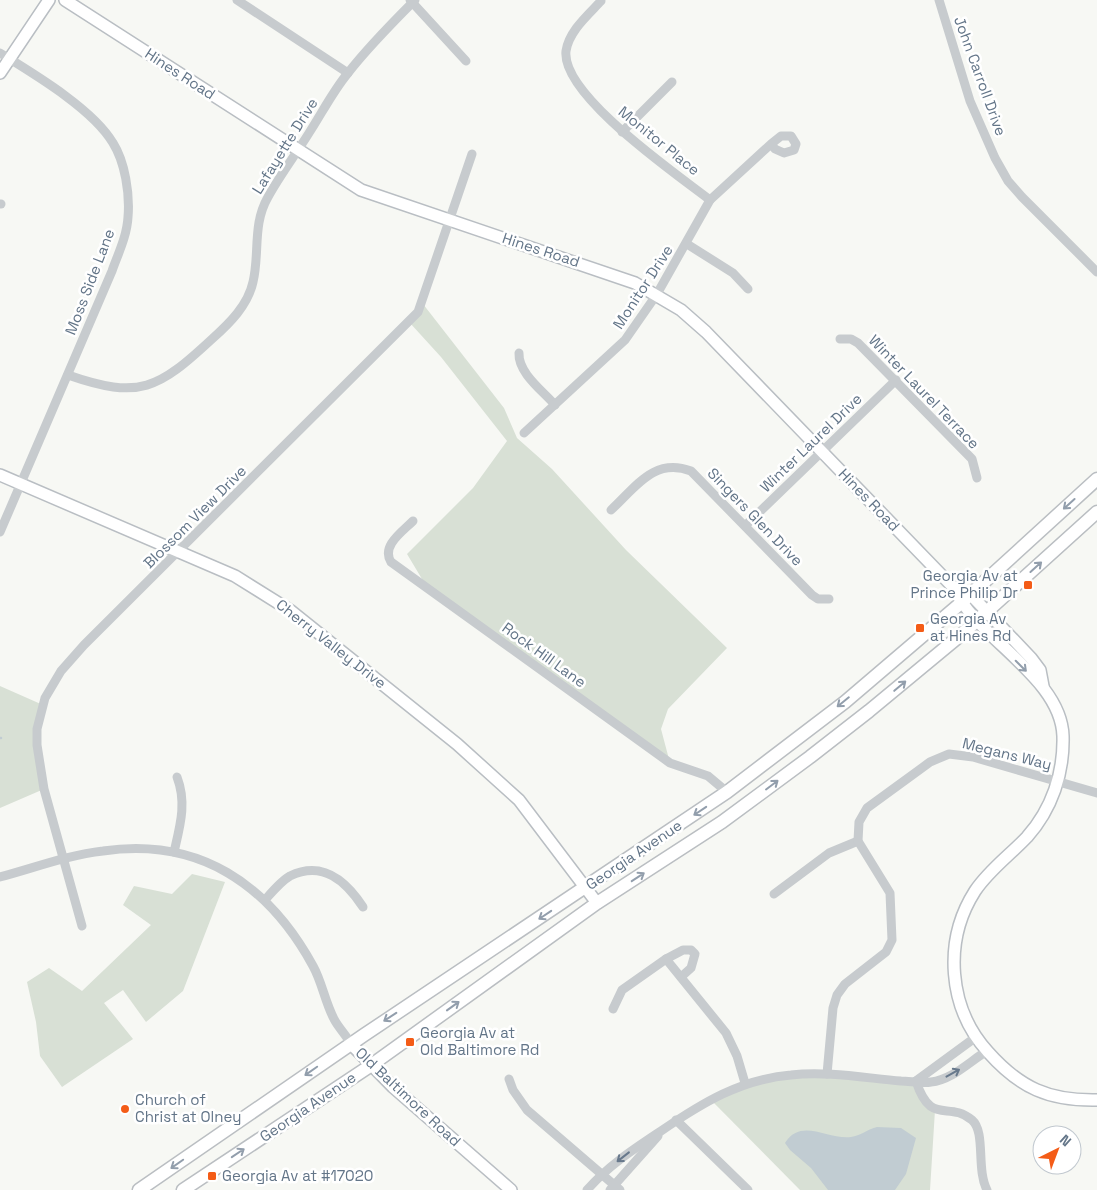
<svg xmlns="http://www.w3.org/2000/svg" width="1097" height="1190" viewBox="0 0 1097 1190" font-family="'Space Grotesk',sans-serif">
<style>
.green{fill:#d8e0d5}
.water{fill:#c1ccd2}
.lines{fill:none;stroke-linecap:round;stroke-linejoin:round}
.stream{stroke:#c1ccd2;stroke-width:2.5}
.secondary-casing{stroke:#b9bec3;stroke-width:14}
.primary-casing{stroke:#babec2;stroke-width:15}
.street{stroke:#c7cbce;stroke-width:9}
.secondary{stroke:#fff;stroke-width:11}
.primary{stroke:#fff;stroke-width:12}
.oneway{stroke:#929eac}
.oneway2{stroke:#68798c}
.poi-dot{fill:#f45c17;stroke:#fff;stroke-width:2}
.labels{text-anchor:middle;stroke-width:5;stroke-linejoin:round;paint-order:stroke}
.street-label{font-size:15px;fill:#637588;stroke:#fff}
.poi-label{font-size:15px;fill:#637588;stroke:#fff;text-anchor:start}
</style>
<rect width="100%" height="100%" fill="#f7f8f4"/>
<!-- green -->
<g class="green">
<polygon points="423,304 504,408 517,438 552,469 626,550 727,648 668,709 661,729 670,763 428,589 407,554 473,488 507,441 441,357 410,323"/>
<polygon points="0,686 43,705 37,729 44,789 0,808"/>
<polygon points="192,874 225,882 183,991 146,1022 123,990 104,1003 133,1039 62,1087 40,1056 36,1022 27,982 49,968 82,991 151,925 123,905 134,886 172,894"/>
<polygon points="791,1075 916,1081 935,1110 930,1190 800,1190 710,1099"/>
</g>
<!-- water -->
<path class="water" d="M877,1127L901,1128L916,1138L906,1174L895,1190H828L811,1168L790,1150L785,1143C801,1117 828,1140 851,1137C860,1136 868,1129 877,1127Z"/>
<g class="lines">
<!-- stream -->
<polyline class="stream" points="0,738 1,738"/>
<!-- secondary casing -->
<g class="secondary-casing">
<g id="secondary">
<path d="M65,0L361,190L635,283L681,310L706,332L953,587C978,640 1061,677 1063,736C1064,773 1052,809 1027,837C1010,855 989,870 975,891C943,941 948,1008 988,1052C1020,1088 1049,1101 1097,1100"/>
<polyline points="0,73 49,0"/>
<polyline points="0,475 235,576 291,611 457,744 519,800 597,903"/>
<polyline points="964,592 970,594 1031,658 1040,670 1043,686"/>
<polyline points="351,1044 393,1087 511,1190"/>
</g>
</g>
<!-- primary casing -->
<g class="primary-casing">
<g id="primary">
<polyline points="139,1190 364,1035 727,792 845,702 961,603 1097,479"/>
<polyline points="183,1190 370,1066 597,903 722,822 810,757 869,711 962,634 1097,512"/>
</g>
</g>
<!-- street -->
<g class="street">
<polyline points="237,0 348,73"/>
<polyline points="410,0 466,61"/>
<polyline points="939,0 970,101 995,158 1008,181 1022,197 1097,272"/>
<path d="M601,1C588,15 569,31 566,51C561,95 678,175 710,200"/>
<path d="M0,53C34,74 93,109 113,143C125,162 130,194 128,217C127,236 118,254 112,271L0,532"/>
<polyline points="622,132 672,82"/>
<polyline points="0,204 1,204"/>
<polyline points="687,244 733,273 748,289"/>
<polyline points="840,339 851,339 858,343 972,459 977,478"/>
<path d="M519,353C518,373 543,391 555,405"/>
<path d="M68,375C140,400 158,389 212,339C230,323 248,305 253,282C260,253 252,225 268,197C280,175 296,154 309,133C322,113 333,91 348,73C368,47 392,23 415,0"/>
<polyline points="524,433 625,340 657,294 710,200 771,144 781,136 791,136 796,144 794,150 784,153 775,149 771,144"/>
<path d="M611,510C636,487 654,457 691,471L812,595L818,599H829"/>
<path d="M413,521C402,532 381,546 391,562L670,763L708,776L727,792"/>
<polyline points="746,525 896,380"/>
<path d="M174,852C180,826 187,803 177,777"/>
<path d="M0,877C34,868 68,855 103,851C199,837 268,884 313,966C322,982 325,1002 334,1019C338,1027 346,1035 351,1044"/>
<polyline points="774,894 829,853 858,841"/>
<path d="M265,900C272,892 281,881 290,876C323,860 346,881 363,907"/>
<polyline points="82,926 44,789 37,745 37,729 45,698 61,671 84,645 418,312 472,154"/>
<polyline points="666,959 683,950 691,950 695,954 691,968 681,977"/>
<polyline points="613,1009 622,990 666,959 726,1033 737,1056 745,1083"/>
<polyline points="827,1074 833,1008 837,995 845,984 886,952 892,940 890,893 858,841 859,822 867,808 930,762 949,754 973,757 1097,793"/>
<polyline points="509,1079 513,1090 527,1110 620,1190"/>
<path d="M916,1081C931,1127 948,1100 972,1120C986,1132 976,1169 987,1190"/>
<polyline points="916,1081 976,1037"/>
<polyline points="676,1120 748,1190"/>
<path d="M587,1190C609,1165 634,1149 661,1131C702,1103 741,1079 791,1075C827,1071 865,1078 901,1081C910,1081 922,1084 931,1082C952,1080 970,1061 987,1051"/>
<polyline points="610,1190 658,1136"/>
</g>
<!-- secondary -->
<use href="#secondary" class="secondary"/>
<!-- primary -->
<use href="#primary" class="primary"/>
</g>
<!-- one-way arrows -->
<defs><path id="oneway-shaft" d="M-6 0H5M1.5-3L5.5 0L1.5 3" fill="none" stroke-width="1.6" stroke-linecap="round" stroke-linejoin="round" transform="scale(1.25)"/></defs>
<g class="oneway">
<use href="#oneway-shaft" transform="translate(1069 504) rotate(138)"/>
<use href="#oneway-shaft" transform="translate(1036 567) rotate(-42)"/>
<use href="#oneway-shaft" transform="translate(1021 666) rotate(45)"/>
<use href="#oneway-shaft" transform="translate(900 686) rotate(-40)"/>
<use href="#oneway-shaft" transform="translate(843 702) rotate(141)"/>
<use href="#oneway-shaft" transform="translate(772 785) rotate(-37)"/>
<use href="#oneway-shaft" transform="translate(700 811) rotate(146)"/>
<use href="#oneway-shaft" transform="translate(638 877) rotate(-33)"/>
<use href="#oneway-shaft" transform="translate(545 915) rotate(146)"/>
<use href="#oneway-shaft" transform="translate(453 1006) rotate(-36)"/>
<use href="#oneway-shaft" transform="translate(390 1017) rotate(147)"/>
<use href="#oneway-shaft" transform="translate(311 1071) rotate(145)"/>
<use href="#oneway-shaft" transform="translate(238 1153) rotate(-34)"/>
<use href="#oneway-shaft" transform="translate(177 1164) rotate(145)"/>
</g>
<g class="oneway2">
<use href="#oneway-shaft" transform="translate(953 1073) rotate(-29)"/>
<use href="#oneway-shaft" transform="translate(623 1157) rotate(142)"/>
</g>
<!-- markers -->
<g class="poi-dot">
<rect x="1023" y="580" width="10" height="10" rx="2.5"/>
<rect x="915" y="623" width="10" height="10" rx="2.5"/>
<rect x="405" y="1037" width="10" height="10" rx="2.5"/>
<circle cx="125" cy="1109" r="5"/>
<rect x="207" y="1171" width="10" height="10" rx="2.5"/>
</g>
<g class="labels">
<!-- street labels -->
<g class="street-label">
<text transform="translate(180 74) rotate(33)" y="5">Hines Road</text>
<text transform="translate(980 76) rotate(70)" y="5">John Carroll Drive</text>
<text transform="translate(659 141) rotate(39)" y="5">Monitor Place</text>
<text transform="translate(285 146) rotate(-58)" y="5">Lafayette Drive</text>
<text transform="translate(541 250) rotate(18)" y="5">Hines Road</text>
<text transform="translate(90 282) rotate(-69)" y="5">Moss Side Lane</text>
<text transform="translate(643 287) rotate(-57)" y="5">Monitor Drive</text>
<text transform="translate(924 392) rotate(46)" y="5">Winter Laurel Terrace</text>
<text transform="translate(811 443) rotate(-44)" y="5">Winter Laurel Drive</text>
<text transform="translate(869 500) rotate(46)" y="5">Hines Road</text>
<text transform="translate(195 517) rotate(-45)" y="5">Blossom View Drive</text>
<text transform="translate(755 517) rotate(46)" y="5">Singers Glen Drive</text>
<text transform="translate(331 644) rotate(38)" y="5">Cherry Valley Drive</text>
<text transform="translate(544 655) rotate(36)" y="5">Rock Hill Lane</text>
<text transform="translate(1007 754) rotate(14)" y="5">Megans Way</text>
<text transform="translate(634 855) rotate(-34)" y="5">Georgia Avenue</text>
<text transform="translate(408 1097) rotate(43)" y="5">Old Baltimore Road</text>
<text transform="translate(308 1107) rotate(-34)" y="5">Georgia Avenue</text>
</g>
<!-- poi labels -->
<g class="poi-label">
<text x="1018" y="581" text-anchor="end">Georgia Av at<tspan x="1018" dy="17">Prince Philip Dr</tspan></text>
<text x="930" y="624">Georgia Av<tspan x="930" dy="17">at Hines Rd</tspan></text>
<text x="420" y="1038">Georgia Av at<tspan x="420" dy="17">Old Baltimore Rd</tspan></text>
<text x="135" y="1105">Church of<tspan x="135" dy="17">Christ at Olney</tspan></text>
<text x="222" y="1181">Georgia Av at #17020</text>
</g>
</g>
<!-- north arrow -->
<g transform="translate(1057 1150) rotate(42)"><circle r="24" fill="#ffffff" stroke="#c1c8cf"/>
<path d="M0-4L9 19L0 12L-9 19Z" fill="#f45c17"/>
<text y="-8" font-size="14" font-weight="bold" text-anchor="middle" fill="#637588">N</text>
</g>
</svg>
